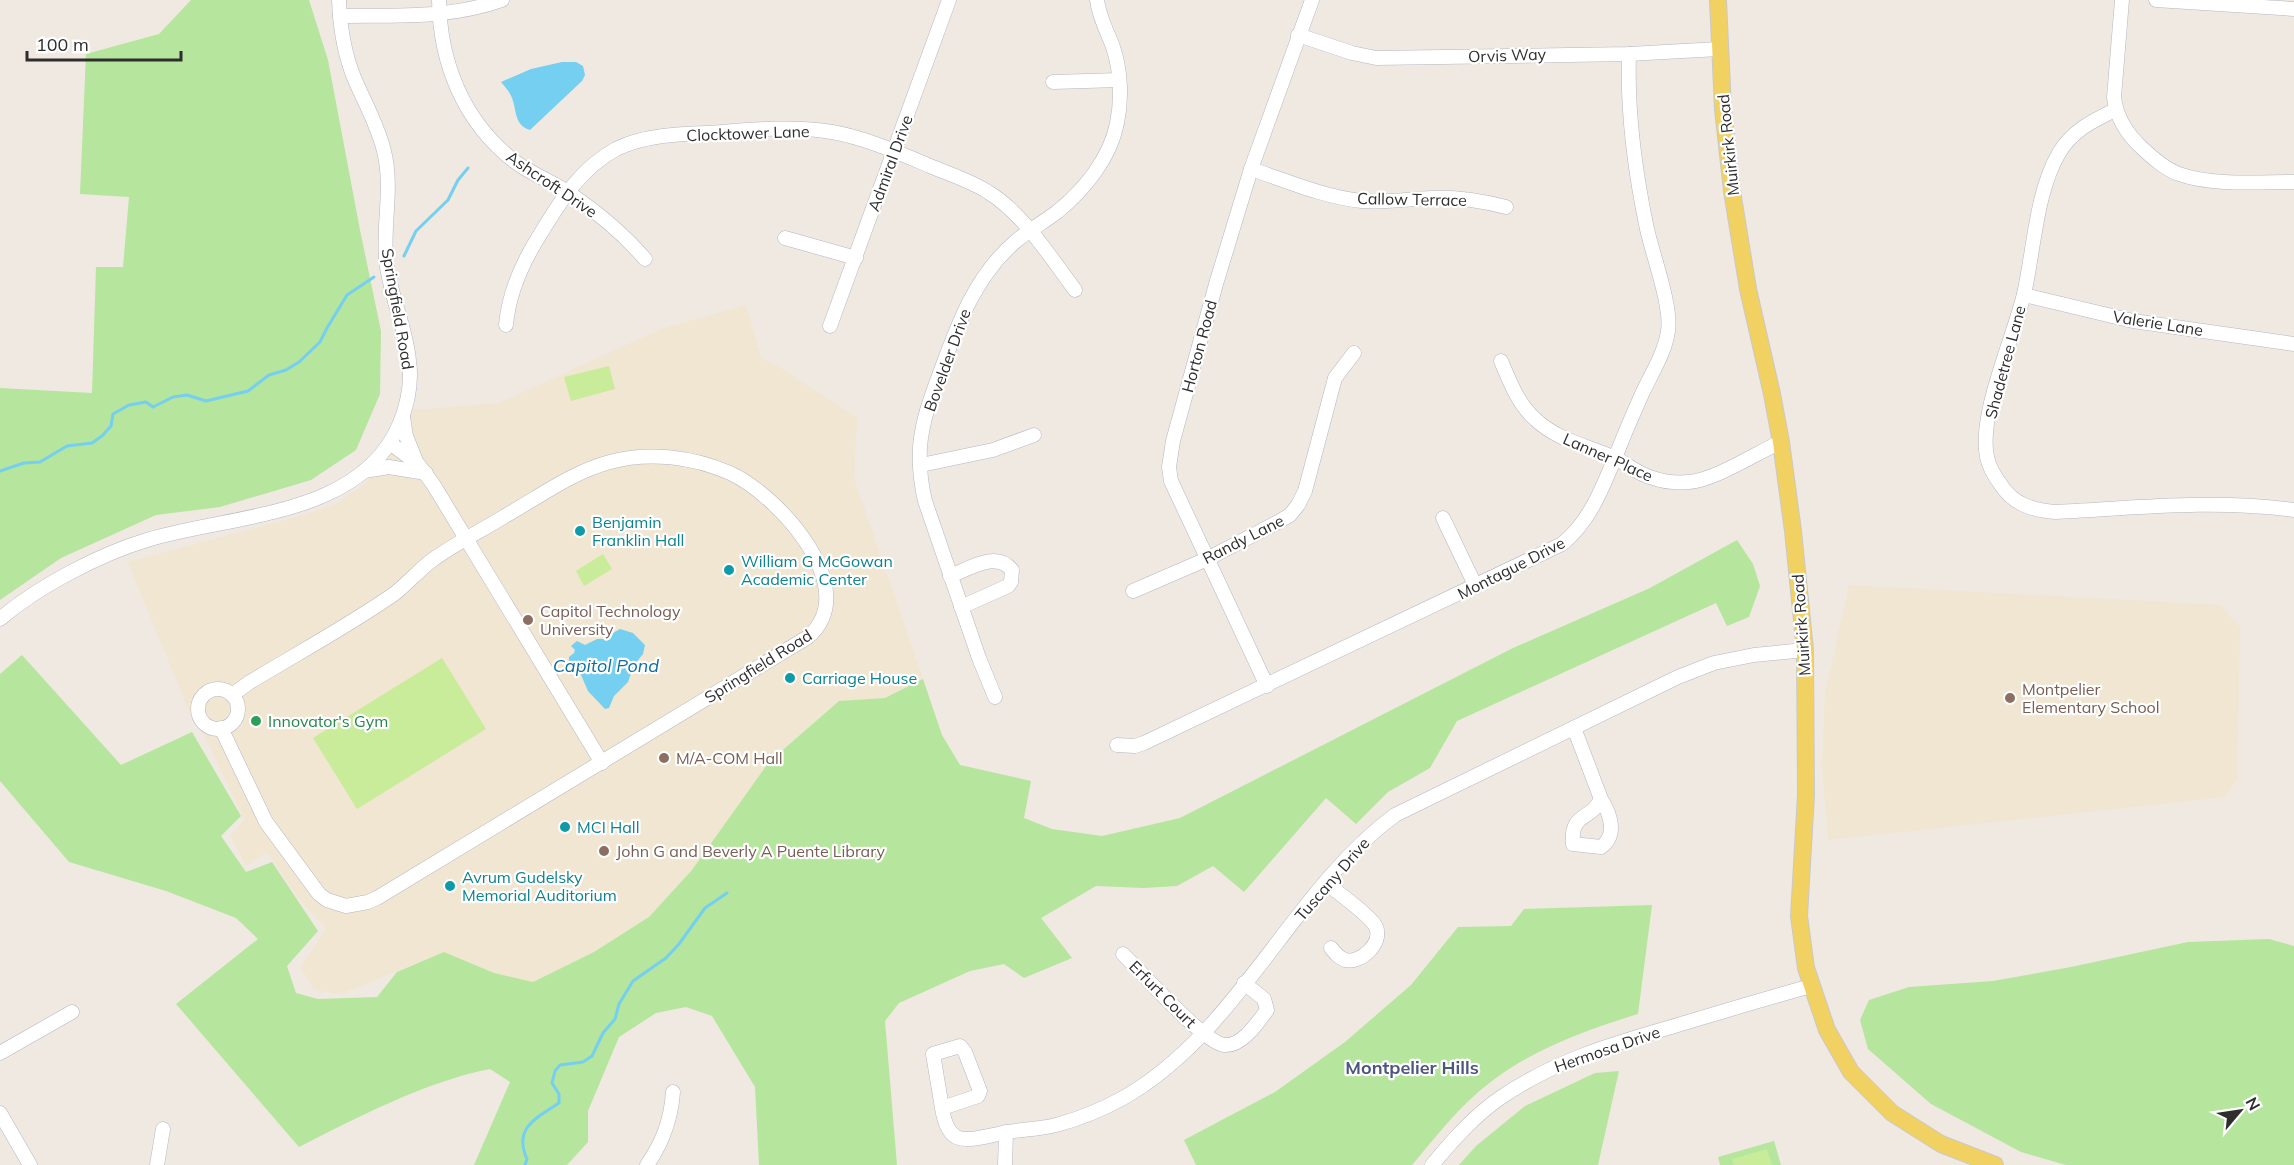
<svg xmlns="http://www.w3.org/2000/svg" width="2294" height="1165" viewBox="0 0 2294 1165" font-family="Mulish,sans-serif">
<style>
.education{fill:#f0e6d1}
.green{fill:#b6e59e}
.pitch{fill:#c9ec9a}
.water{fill:#75cff0}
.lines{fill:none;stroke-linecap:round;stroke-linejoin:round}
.stream{stroke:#75cff0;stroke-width:3}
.minor-casing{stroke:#b4b7c1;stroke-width:15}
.major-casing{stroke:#c9c9c9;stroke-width:18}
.minor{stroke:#fff;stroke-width:14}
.major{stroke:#f2d163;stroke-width:16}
.culture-dot{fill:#0f9aa8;stroke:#fff;stroke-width:2}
.education-dot{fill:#8d6e63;stroke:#fff;stroke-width:2}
.leisure-dot{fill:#2e9e5b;stroke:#fff;stroke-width:2}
.labels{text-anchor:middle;stroke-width:4.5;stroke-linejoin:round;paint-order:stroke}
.street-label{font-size:16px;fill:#2e2e2e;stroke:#fff}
.culture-label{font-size:16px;fill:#0d838f;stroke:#fff;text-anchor:start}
.education-label{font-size:16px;fill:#785e54;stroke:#fff;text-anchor:start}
.leisure-label{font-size:16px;fill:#27864d;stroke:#fff;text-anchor:start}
.water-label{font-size:18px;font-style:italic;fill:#0d6fa3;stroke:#fff}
.neighbourhood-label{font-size:18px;font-weight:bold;fill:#4d5680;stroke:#fff}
</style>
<rect width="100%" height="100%" fill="#efe9e1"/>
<!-- education -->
<g class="education">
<polygon points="746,305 761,358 784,370 857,418 854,478 923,679 885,698 838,701 769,762 692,870 649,917 594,952 533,982 494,973 444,952 341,994 314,990 301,967 326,928 299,899 267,852 246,866 230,836 244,820 210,747 187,706 128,562 301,516 336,504 365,484 397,442 413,410 499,403 661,329"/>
<polygon points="1849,585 2220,605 2240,627 2237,779 2225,797 1828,840 1822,768 1825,694"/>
</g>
<!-- green -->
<g class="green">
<polygon points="191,0 309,0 328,60 360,230 381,331 380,394 356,450 311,480 220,507 156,515 61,558 0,600 0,388 92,393 96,267 123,267 129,197 80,194 86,54 159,34"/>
<path d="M1737,540L1753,564L1760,586L1749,617L1727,626L1716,603L1457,721L1430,768L1388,792L1356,824L1326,798L1244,892L1213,866L1177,886L1144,888L1096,886L1041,918L1072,958L1024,978L1004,964L970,971L899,1003L885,1021L897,1165H759L755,1087L712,1016L686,1007L656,1013L619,1037L588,1111V1142L567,1165H474L510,1082L490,1069C427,1081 356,1118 299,1147L176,1004L258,939L236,918L166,891L69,862L0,781V674L22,655L121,765L192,732L241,816L221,836L246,872L272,862L318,931L287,966L296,993L318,999L377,997L397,972L444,952L494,973L533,982L594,952L649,917L692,870L769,762L839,701L885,698L923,679L942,735L960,765L1031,781L1024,818L1052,829L1102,836L1180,818L1513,648L1650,588Z"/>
<path d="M1652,905L1638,1014C1579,1032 1520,1054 1474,1096C1452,1115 1431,1143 1412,1165H1196L1184,1140L1275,1092L1345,1042L1411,985L1458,927L1511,926L1524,909Z"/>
<polygon points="2269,939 2294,946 2294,1165 2066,1165 2021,1152 1931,1104 1868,1049 1860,1020 1869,1000 1909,987 1993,981 2071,967 2188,942"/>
<polygon points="1619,1071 1598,1165 1459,1165 1476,1146 1525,1106 1595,1073"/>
<polygon points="1774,1141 1781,1165 1720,1165 1718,1157"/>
</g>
<!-- pitch -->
<g class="pitch">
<polygon points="609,366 615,389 571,401 564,377"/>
<polygon points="603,554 612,569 584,586 576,571"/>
<polygon points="442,658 486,729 357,809 313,738"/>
<polygon points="1767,1149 1772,1165 1734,1165 1732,1159"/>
</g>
<!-- water -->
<g class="water">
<path d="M562,62H576L583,66L585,75L582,81L530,130C514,125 517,111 512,98C510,92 505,87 501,82L531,69Z"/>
<polygon points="620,629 633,633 645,645 643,654 634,665 628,682 614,696 609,708 605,709 588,691 578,668 569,665 569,657 574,653 575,650 571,646 577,641 585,645 597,639 606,639 609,631 613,633"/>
</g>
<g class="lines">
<!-- stream -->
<g class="stream">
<polyline points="404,256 416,231 448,200 458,180 468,168"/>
<polyline points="0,471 24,463 40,462 67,446 92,443 102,436 111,426 113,414 129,405 146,402 153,407 173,397 187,395 206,401 248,391 269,375 286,370 299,362 320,342 327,328 347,295 374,277"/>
<path d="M525,1165L527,1159C513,1128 536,1118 559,1103V1094L552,1083L555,1071L560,1065L583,1062L592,1056L603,1033L615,1019L619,1004L633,981L666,958L679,944L705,908L727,893"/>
</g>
<!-- minor casing -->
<g class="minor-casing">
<g id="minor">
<path d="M439,0C440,63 463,121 514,161C531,174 551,181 569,193C597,212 623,233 645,259"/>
<path d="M2122,0L2114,97C2116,116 2127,134 2142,148C2153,158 2165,169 2179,174C2212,186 2259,182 2294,182"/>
<polyline points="2156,0 2294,9"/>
<path d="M340,16C395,15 449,19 502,0"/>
<polyline points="1298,35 1352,53 1376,58 1629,54 1719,49"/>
<polyline points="1053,82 1119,80"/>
<path d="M2115,110C2092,121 2072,131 2059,153C2036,192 2034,250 2024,294C2014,337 1978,415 1987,457C1989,467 1995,477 2001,485C2014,505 2033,510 2055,512C2135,508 2214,499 2294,510"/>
<path d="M1251,169C1287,181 1324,197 1362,201C1386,203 1409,199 1432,198C1457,197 1482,201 1506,207"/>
<polyline points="785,238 856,258"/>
<polyline points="2024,295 2133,321 2294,344"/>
<path d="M506,325C509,291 523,261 541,233C561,200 581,168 616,149C644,135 679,134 709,133C749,130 792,125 832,132C866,138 899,153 930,166C949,174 971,181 988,192C1024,214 1050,257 1075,290"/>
<polyline points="830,326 949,0"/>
<path d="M1501,361C1510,382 1518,404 1535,419C1558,441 1589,446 1617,459C1628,465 1640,475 1653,478C1664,482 1677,483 1689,482C1715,480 1756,453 1781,442"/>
<polyline points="403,417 406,436 416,461"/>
<polyline points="390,443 418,464 433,484 602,763"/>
<polyline points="921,465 993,450 1034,435"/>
<polyline points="364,471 389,467 426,473"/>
<polyline points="1443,518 1476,587"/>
<path d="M950,576C969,569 996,550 1012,570L1011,582L1008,586L961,607"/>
<polyline points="1133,591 1207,559 1278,522 1290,515 1298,505 1305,491 1335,378 1354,353"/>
<path d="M0,619C37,587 100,554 147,540C231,514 361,518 400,423C408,403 412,382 409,361C406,326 389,294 386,259C383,223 393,187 384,151C378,126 365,103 355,80C344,54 340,27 339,0"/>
<polyline points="1267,686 1171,481 1169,467 1173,441 1216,284 1251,169 1312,0"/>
<circle cx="218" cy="709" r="20"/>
<path d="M995,697L979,658L925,501C921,484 919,465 920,447C922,421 931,397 940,373C958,324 975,276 1016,241C1029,230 1044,222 1057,212C1084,190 1110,159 1117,123C1122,99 1121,71 1113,47C1107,31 1099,17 1097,0"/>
<path d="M221,728L266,822L319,894L327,900L346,906L368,902L377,898L808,637C864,589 778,495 730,473C693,457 649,451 610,462C572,472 539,497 505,516C481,531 454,544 431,561C418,571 407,584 394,594C348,626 298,653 250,682L232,695"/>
<path d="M1574,728L1601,799C1591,821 1570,812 1573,844L1601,847C1618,835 1610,813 1601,799"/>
<path d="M1117,745L1135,746L1144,743L1562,544C1592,520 1604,483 1619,448C1626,430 1634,412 1642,394C1651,374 1665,353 1668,331C1672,307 1653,256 1647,229C1635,172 1627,112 1629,54"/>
<path d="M1326,883C1337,892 1371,916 1376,927C1383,943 1361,964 1345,960C1339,958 1335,953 1331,948"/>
<path d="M1123,954C1141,972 1203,1042 1224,1045C1242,1047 1258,1022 1267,1010L1264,999L1244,983"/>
<polyline points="0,1053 72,1012"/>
<path d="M942,1108L978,1096L980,1091L965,1052L960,1046L933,1054L942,1108C948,1147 965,1141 998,1134C1017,1129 1037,1130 1056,1125C1079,1119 1103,1109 1123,1098C1238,1033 1291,892 1395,815L1678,677L1714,663L1754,655L1805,650"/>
<polyline points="0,1113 30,1165"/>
<polyline points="157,1165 163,1129"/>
<path d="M647,1165C663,1142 671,1120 673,1092"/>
<polyline points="1005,1165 1006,1132"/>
<path d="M1432,1165C1452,1141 1474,1116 1500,1098C1554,1061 1609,1045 1671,1027C1718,1013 1764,999 1811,986"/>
</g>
</g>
<!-- major casing -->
<g class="major-casing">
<polyline id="major" points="1718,0 1723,109 1732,191 1748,289 1772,394 1781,442 1793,531 1805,650 1806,795 1799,916 1806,968 1827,1030 1851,1072 1892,1113 1941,1144 1995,1165"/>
</g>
<!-- minor -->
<use href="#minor" class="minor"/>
<!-- major -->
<use href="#major" class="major"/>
</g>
<!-- markers -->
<g class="culture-dot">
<circle cx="580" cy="531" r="6"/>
<circle cx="729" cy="570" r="6"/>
<circle cx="790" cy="678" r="6"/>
<circle cx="565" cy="827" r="6"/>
<circle cx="450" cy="886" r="6"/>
</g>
<g class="education-dot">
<circle cx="528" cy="620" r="6"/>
<circle cx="2010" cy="698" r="6"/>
<circle cx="664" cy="758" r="6"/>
<circle cx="604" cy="851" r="6"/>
</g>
<circle class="leisure-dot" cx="256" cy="721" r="6"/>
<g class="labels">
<!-- street labels -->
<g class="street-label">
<text transform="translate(1507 55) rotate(-2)" y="6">Orvis Way</text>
<text transform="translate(748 133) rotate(-2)" y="6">Clocktower Lane</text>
<text transform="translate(1728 145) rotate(-96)" y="6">Muirkirk Road</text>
<text transform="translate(890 163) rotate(-70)" y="6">Admiral Drive</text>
<text transform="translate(552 184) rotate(34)" y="6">Ashcroft Drive</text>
<text transform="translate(1412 199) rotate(1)" y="6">Callow Terrace</text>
<text transform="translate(398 309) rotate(80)" y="6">Springfield Road</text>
<text transform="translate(2158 323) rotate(9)" y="6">Valerie Lane</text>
<text transform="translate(1199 346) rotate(-75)" y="6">Horton Road</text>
<text transform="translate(947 360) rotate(-70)" y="6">Bovelder Drive</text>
<text transform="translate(2005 362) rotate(-75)" y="6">Shadetree Lane</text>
<text transform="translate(1608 457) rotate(24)" y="6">Lanner Place</text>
<text transform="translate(1243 539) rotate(-27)" y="6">Randy Lane</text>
<text transform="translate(1511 568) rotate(-27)" y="6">Montague Drive</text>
<text transform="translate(1801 625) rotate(-94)" y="6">Muirkirk Road</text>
<text transform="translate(758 666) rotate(-32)" y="6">Springfield Road</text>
<text transform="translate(1332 879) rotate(-49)" y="6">Tuscany Drive</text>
<text transform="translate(1163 994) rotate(45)" y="6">Erfurt Court</text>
<text transform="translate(1607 1049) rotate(-19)" y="6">Hermosa Drive</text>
</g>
<!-- culture labels -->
<g class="culture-label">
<text x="592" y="528">Benjamin<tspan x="592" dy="18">Franklin Hall</tspan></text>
<text x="741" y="567">William G McGowan<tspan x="741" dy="18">Academic Center</tspan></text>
<text x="802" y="684">Carriage House</text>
<text x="577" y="833">MCI Hall</text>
<text x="462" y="883">Avrum Gudelsky<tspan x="462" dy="18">Memorial Auditorium</tspan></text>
</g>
<!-- education labels -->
<g class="education-label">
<text x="540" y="617">Capitol Technology<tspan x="540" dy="18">University</tspan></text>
<text x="2022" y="695">Montpelier<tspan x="2022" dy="18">Elementary School</tspan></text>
<text x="676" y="764">M/A-COM Hall</text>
<text x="616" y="857">John G and Beverly A Puente Library</text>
</g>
<!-- leisure labels -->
<g class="leisure-label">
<text x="268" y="727">Innovator's Gym</text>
</g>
<!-- water labels -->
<g class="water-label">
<text x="606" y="672">Capitol Pond</text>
</g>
<!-- neighbourhood labels -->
<g class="neighbourhood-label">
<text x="1412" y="1074">Montpelier Hills</text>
</g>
</g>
<!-- north arrow -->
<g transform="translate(2240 1111) rotate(61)" stroke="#ffffff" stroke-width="4.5" paint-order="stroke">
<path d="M0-4.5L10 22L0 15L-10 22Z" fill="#2e2e2e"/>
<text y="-9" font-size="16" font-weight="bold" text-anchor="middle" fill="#2e2e2e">N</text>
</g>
<!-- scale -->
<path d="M27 51v9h154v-9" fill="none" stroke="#2e2e2e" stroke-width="3"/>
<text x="36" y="51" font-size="18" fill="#2e2e2e" stroke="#ffffff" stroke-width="4.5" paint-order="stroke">100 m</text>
</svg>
